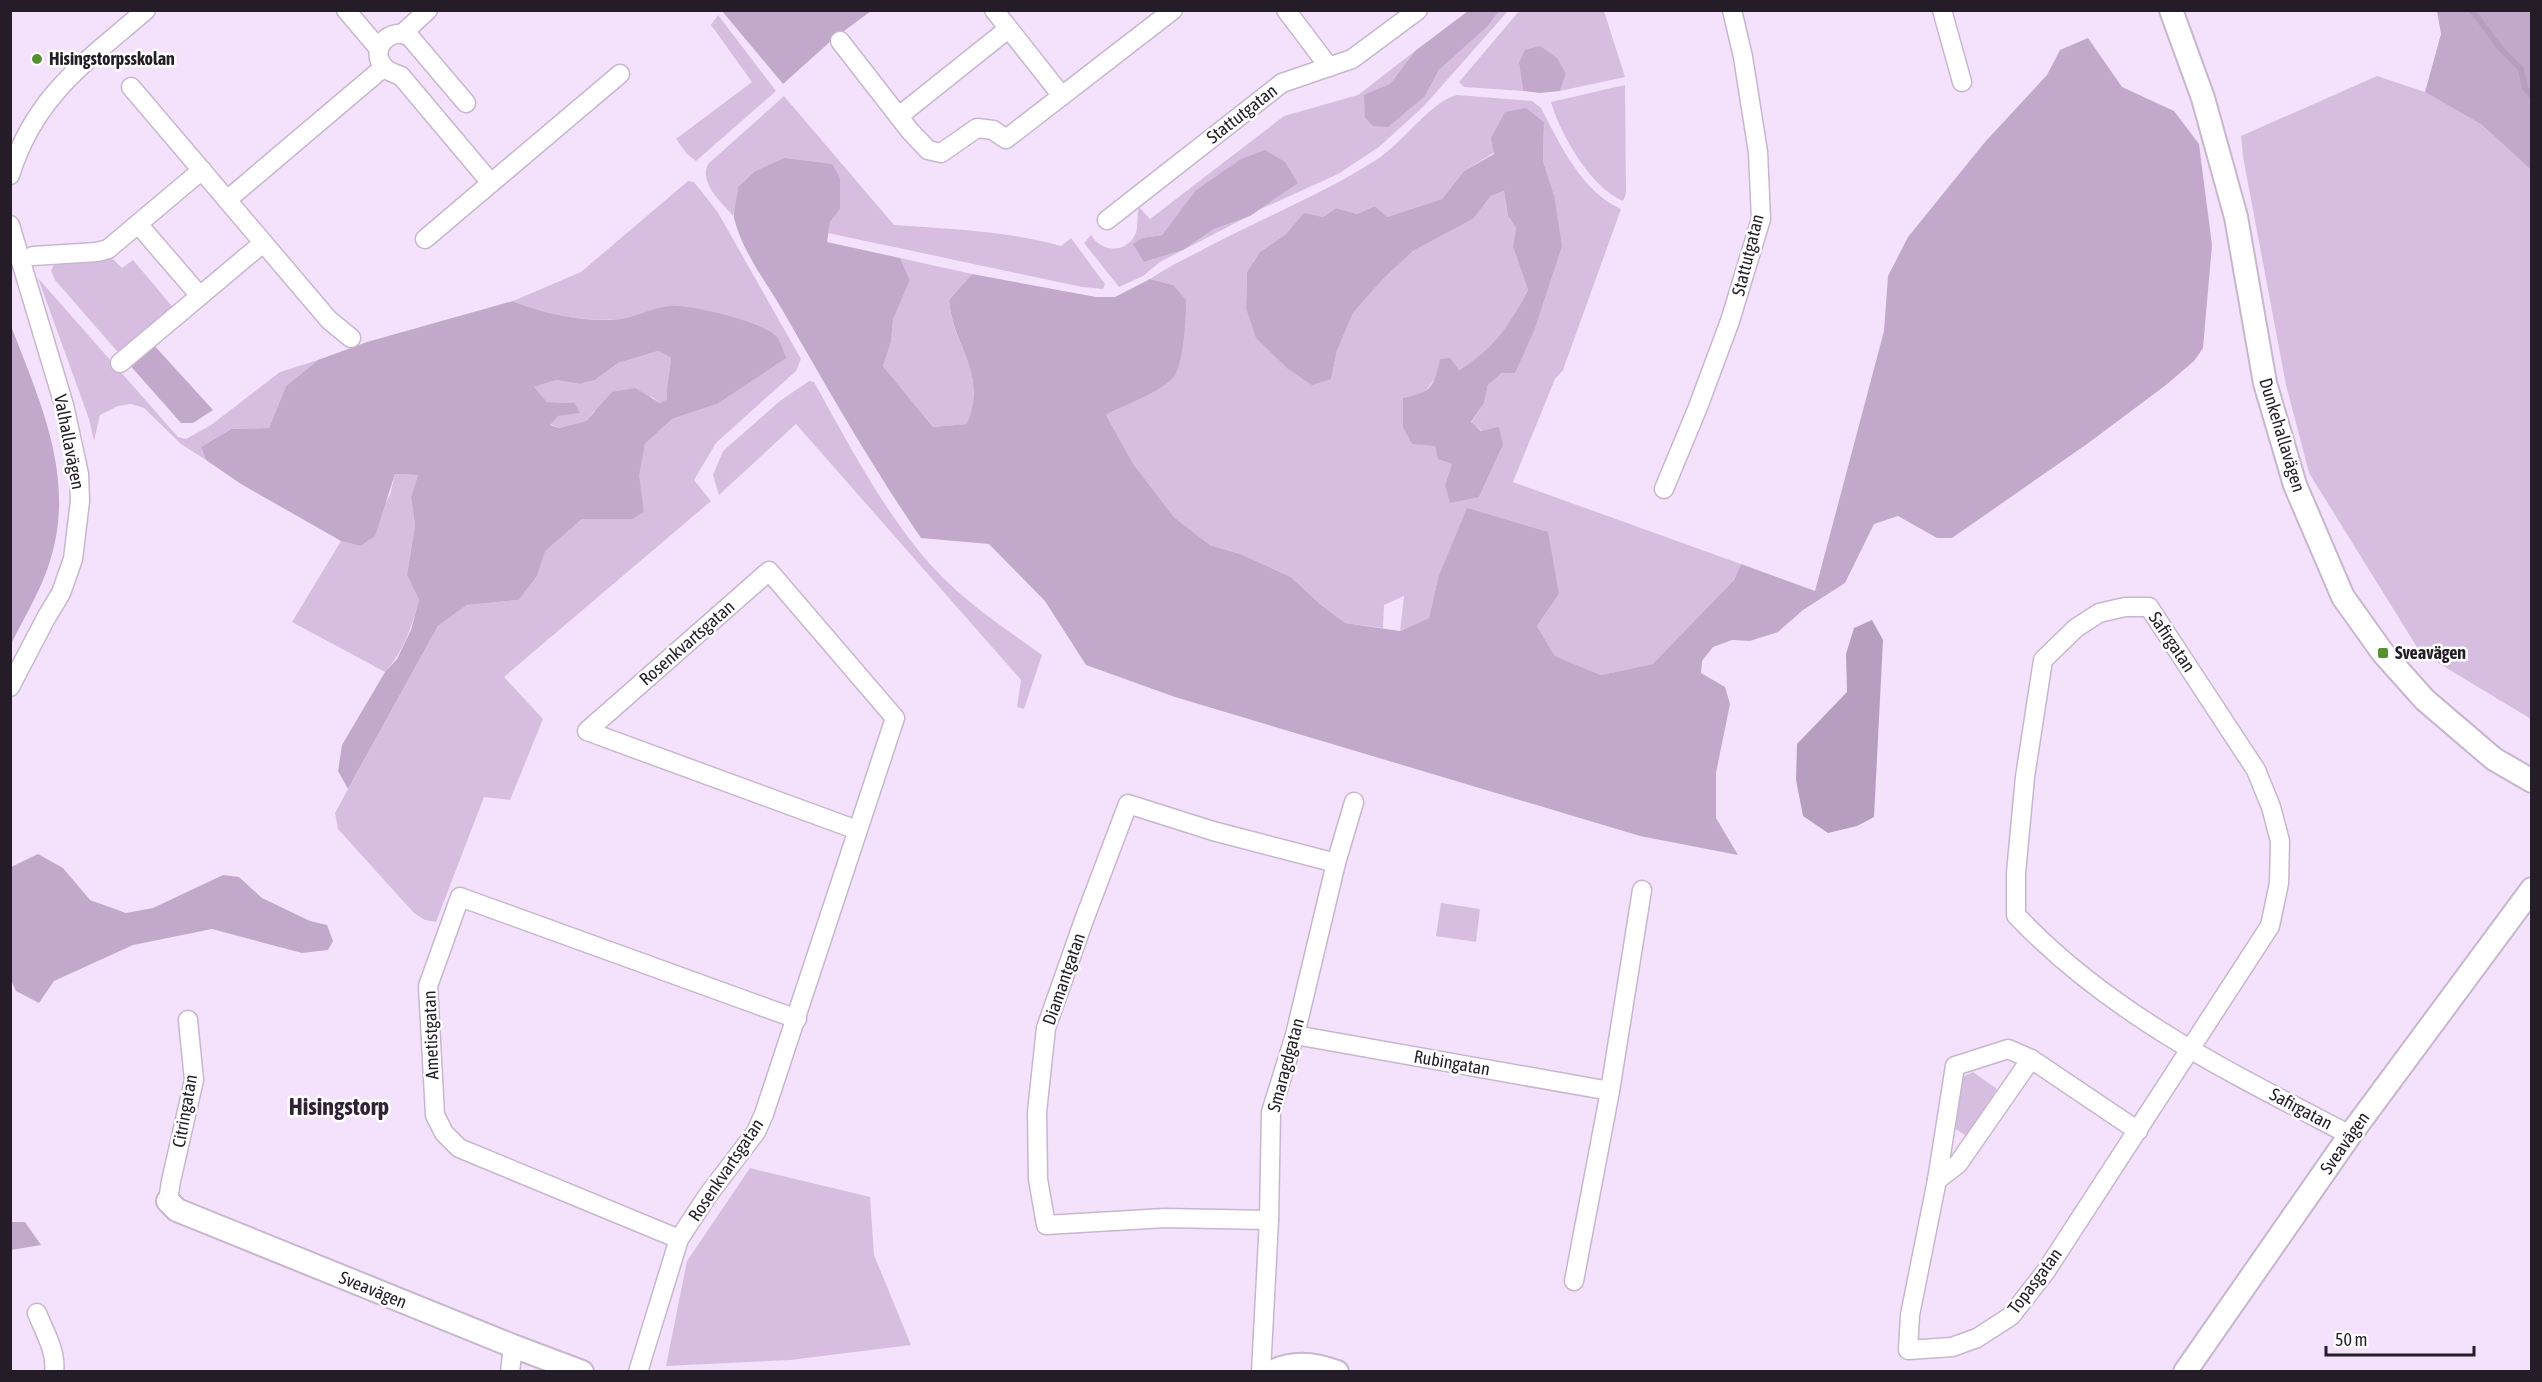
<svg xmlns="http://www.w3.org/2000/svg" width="2542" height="1382" viewBox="0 0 2542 1382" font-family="'Asap Condensed',sans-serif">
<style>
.green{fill:#d7bee1;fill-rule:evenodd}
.forest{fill:#c2a9cc;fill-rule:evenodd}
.water{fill:#b79ec0}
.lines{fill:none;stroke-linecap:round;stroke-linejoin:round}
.stream{stroke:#b79ec0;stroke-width:6}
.minor-casing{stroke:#c8b6cf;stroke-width:21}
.tertiary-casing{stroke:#c8b6cf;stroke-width:26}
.minor{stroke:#fff;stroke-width:18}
.tertiary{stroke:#fff;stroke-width:22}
.poi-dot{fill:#539131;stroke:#fff;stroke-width:2}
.labels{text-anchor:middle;stroke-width:5;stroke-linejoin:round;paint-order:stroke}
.poi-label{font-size:18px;font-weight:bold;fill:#241d27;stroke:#fff;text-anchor:start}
.street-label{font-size:18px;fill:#241d27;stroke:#fff}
.district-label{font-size:24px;font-weight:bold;fill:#312337;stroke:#fff}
</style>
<rect width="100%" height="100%" fill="#f4e2fc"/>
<!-- green -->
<g class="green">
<polygon points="1520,10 1604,11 1625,77 1560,91 1566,74 1519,63 1523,91 1464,87 1459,82"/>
<path d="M1499,11H1508L1424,106L1379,147L1338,174L1259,210L1297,183L1195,191L1162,235L1142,238L1144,262L1183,250L1214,229L1249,216L1160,262L1143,276L1119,287L1084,243L1091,235C1101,252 1125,254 1135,235C1139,227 1136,216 1139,207L1150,219L1284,116L1358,95L1415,51L1390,84L1425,96L1439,70L1488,26Z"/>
<polygon points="718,15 776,91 696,161 687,154 676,139 752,82 711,25"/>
<polygon points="2377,76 2425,92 2482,125 2531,170 2531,719 2420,652 2309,473 2286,385 2243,157 2241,136"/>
<path d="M1625,85L1626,194L1623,201C1591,188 1560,134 1551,102Z"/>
<path d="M1457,95L1532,101L1541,108C1560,144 1581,191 1621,209L1563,370L1555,379L1513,482L1741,564L1734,580L1654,664L1601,675L1555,656L1537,626L1559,594L1438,578L1429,618L1400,631L1404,596L1384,605L1383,628L1345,623L1320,604L1291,577L1243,555L1210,545L1174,517L1134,465L1106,415L1154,391L1173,285L1150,279C1166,268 1185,259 1202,250C1260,219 1321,195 1376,160C1402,144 1431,101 1457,95ZM1544,122L1543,161L1554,195L1515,373H1502L1488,385L1484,403L1471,423L1503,445L1479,497L1445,485L1452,464L1435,446L1403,399L1423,394L1435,379L1458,370L1481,357L1508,327L1528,290L1513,247L1516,228L1508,216L1504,191L1491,196L1473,219L1413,251L1383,279L1353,313L1337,351L1331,379L1246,308L1247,272L1260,252L1286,234L1304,214L1323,217L1336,208L1357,214L1375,206L1387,217L1442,199L1464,171Z"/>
<path d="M784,96L894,225C951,229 1007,231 1061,246L1071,238L1105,284L1103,289L1082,287L828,233L830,222L840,209L784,158L755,171L738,187L737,203L733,216C721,201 699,184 708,164Z"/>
<path d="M688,181L694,182L717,211L801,359L796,371L716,443L694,480L711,501L504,677L543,719L510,800L484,797L436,922L425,920L414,913L338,829L335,813L438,626L467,605L519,600L537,576L544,551L582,519H633L644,512L638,475L645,444L672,419L717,404L670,306C654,310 636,318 619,319C584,322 545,315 513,301L581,272Z"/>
<polygon points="109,255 122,268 133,260 176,311 129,350 117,351 55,280 51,271 55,262"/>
<path d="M900,258L972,274L949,300C953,349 987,369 968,424L933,427L883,366L891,342L893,320L910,280Z"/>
<polygon points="38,278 178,437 186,439 211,425 280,372 318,360 286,386 269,428 231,429 201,447 206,460 181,444 144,408 131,404 118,406 100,415 94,441 89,419"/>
<path d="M658,351L671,358C670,373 666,384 667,399L660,403L652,397L594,411L586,421L559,428L550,424L558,416L579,412L575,403L547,402L533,387L556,380L580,384L595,380L618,363Z"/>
<path d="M809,381L814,382C847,441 879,503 923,556C956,596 1000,625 1042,655L1024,709L1017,707L1021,680L796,424L719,495L713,475L723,451L780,401Z"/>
<path d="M395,474L418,475L411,497L415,525L407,575L419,600C412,627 404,651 385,672L292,622L341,541L360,546L390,495Z"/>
<polygon points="1441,903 1480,909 1476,942 1436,936"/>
<polygon points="1973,1072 1997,1089 1966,1136 1950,1125 1958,1079"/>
<polygon points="750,1168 870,1197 874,1255 911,1345 790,1360 666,1366 687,1261"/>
</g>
<!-- forest -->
<g class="forest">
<polygon points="722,11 871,11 832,40 783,84"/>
<polygon points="1468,11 1499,11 1488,26 1439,70 1425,96 1388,127 1373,126 1365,118 1364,95 1390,84 1415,51"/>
<polygon points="2437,11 2531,11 2531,170 2482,125 2425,92 2441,34"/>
<path d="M2088,38L2122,87L2174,111L2199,144L2212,245L2203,348L2194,361L2166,385L2087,444L1952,538H1937L1898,516L1874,524L1845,583L1803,610L1778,632L1750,641L1732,640L1713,647L1702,661L1701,673L1725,687L1730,704L1716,773V818L1738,855L1640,836L1175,697L1086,665L1045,601L989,544L921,538C871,465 827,388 783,311C766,282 742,251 734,218C733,212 738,195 738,187L755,171L784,158L832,164L840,178V209L830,222L827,242L900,258L910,280L893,320L891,342L883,366L933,427L967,424C988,372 953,348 949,300L972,274L1096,297H1115L1150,279L1173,285L1186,300C1186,317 1184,360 1175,375C1166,390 1122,406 1106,415L1134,465L1174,517L1210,545L1243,555L1291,577L1320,604L1345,623L1400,631L1429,618L1438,578L1467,508L1548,532L1559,594L1537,626L1555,656L1601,675L1653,664L1734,580L1741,564L1815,591L1884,331L1888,276L1908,237L1985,142L2047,75L2060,50Z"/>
<polygon points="1540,46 1557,58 1566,74 1560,91 1540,93 1523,91 1519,63 1525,50"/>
<path d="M1526,108L1544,122L1543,161L1554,195L1562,246L1534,331L1515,373H1502L1488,385L1484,403L1471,422L1481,431L1499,427L1503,445L1479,497L1450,503L1445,485L1452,464L1438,459L1435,446L1412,444L1403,427V398C1432,392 1434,387 1440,359L1450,358L1459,370C1494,349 1509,326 1528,290L1513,247L1516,228L1508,216L1504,191L1491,196L1473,219L1413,251L1383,279L1353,313L1337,351L1331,379L1312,385L1288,369L1256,338L1246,308L1247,272L1260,252L1286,234L1304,213L1323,217L1336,208L1357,214L1375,206L1387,217L1442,199L1464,171L1494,154L1491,138L1505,112Z"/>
<polygon points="1265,150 1285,162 1298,183 1250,216 1214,229 1183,250 1144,262 1133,244 1142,238 1162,235 1195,191 1241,159"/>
<path d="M513,301C543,314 587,323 620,319C636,317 652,308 669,306C688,304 765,322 777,337C781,343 784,352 786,358L717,404L672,419L645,444L639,475L644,512L633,519H582L545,551L537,576L519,600L467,605L438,626L348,789L338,771L342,745L385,672L397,659L411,630L419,600L407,575L415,525L411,497L418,475L395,474L375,536L360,546L341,541L241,484L206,460L201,447L231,429L269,428L286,386L318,360L367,342ZM658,351L671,358C670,373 666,384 667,399L660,403L635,388L612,392L586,421L559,428L550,425L558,416L580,413L575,403L547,402L534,387L556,380L580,384L595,380L618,363Z"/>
<path d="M10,323C41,405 79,482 47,570C38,595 23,620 11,644Z"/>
<polygon points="152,343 213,410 193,423 181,423 127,362"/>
<polygon points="38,854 63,868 90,900 126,913 153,908 223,875 239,877 262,898 310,921 327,925 333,941 328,950 302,953 212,929 133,945 54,981 39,1003 16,991 10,978 11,867"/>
<polygon points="11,1222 25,1222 41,1245 11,1250"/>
</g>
<!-- water -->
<polygon class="water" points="1872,620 1883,640 1874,817 1857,826 1828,833 1803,816 1796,780 1797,744 1847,692 1846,654 1854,628"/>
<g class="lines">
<!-- stream -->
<polyline class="stream" points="2472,10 2501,49 2521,69 2525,88 2532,96"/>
<!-- minor casing -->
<g class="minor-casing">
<g id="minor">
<polyline points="346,10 379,49"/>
<polyline points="994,10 1062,96"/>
<polyline points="1286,10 1329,67"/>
<polyline points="1942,10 1962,82"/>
<polyline points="403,33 428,10"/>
<polyline points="840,41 910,131 928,150 941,153 977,128 993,130 1006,139 1173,10"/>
<polyline points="131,87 329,320 351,338"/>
<path d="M466,103L410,37C390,25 368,50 384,67C389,73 395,73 401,76L491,183"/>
<polyline points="899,116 1008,29"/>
<path d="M10,175C35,95 86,62 146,10"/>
<polyline points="227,200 384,67"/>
<polyline points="1107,220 1282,83 1352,59 1418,10"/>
<polyline points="138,224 200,296"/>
<polyline points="10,225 64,405 79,474 80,501 73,559 61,593 46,618 10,687"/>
<polyline points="425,239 620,74"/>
<polyline points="33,256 97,252 108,249 202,170"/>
<polyline points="120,363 263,243"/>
<polyline points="1664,489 1698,407 1730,321 1761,219 1758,152 1743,57 1732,10"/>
<polyline points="1295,1035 1610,1091"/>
<path d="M2138,1131L2031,1059L1958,1164L1937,1180L1910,1315L1908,1350L1952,1347L1977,1338L2011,1316L2046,1271L2270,926L2279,883L2280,841L2271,807L2256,770L2149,607H2125L2099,613L2076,628L2043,660L2025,777L2016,873V915C2109,1014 2231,1073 2350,1135"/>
<polyline points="1937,1180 1955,1066 2008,1049 2031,1059"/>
<polyline points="168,1201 171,1181 194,1080 188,1020"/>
<polyline points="1269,1220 1165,1218 1046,1225 1038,1179 1037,1112 1046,1028 1084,920 1128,804 1213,831 1336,863"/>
<polyline points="679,1239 459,1148 444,1133 435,1115 428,986 460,897 797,1019"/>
<polyline points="1574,1281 1610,1091 1642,890"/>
<path d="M37,1313C44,1331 57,1352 54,1372"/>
<polyline points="510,1372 513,1346"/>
<polyline points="638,1372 679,1239 708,1195 756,1132 764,1114 895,718 769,571 587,731 857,830"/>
<polyline points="1261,1372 1269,1220 1271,1112 1295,1035 1336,863 1354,802"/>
</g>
</g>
<!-- tertiary casing -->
<g class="tertiary-casing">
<g id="tertiary">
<polyline points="2171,10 2203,98 2236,217 2265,383 2295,485 2343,597 2383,653 2425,700 2494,759 2532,781"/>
<polyline points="168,1201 177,1210 513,1346 582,1372"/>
<path d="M1272,1372C1292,1361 1316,1364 1337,1372"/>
<polyline points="2185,1372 2350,1135 2532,889"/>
</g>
</g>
<!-- minor -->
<use href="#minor" class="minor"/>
<!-- tertiary -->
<use href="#tertiary" class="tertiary"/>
</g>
<!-- markers -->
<g class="poi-dot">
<circle cx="37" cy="59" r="6"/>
<rect x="2377" y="647" width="12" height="12" rx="3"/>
</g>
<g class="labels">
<!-- poi labels -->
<g class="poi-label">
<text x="49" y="65">Hisingstorpsskolan</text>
<text x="2395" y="659">Sveavägen</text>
</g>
<!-- street labels -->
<g class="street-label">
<text transform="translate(1242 114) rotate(-38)" y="6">Stattutgatan</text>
<text transform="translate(1748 255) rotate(-76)" y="6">Stattutgatan</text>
<text transform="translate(2282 435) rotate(73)" y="6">Dunkehallavägen</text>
<text transform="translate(69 442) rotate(79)" y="6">Valhallavägen</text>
<text transform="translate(2172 642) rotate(56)" y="6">Safirgatan</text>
<text transform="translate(687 643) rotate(-41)" y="6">Rosenkvartsgatan</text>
<text transform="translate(1064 979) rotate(-71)" y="6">Diamantgatan</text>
<text transform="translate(431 1035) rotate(-92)" y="6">Ametistgatan</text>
<text transform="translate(1452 1063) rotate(10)" y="6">Rubingatan</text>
<text transform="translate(1286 1065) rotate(-75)" y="6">Smaragdgatan</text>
<text transform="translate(2301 1109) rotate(28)" y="6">Safirgatan</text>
<text transform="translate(185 1111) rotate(-80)" y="6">Citringatan</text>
<text transform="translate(2345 1143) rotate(-55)" y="6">Sveavägen</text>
<text transform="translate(726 1170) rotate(-56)" y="6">Rosenkvartsgatan</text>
<text transform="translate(2035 1281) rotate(-53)" y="6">Topasgatan</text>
<text transform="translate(373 1290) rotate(22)" y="6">Sveavägen</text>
</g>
<!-- district labels -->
<g class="district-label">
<text x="339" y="1115">Hisingstorp</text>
</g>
</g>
<!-- border -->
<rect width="2542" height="1382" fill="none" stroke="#241d27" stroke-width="24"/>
<!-- scale -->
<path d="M2326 1346v9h148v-9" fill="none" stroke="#241d27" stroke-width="3"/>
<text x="2335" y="1346" font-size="18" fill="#241d27" stroke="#ffffff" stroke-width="4.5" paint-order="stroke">50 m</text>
</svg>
